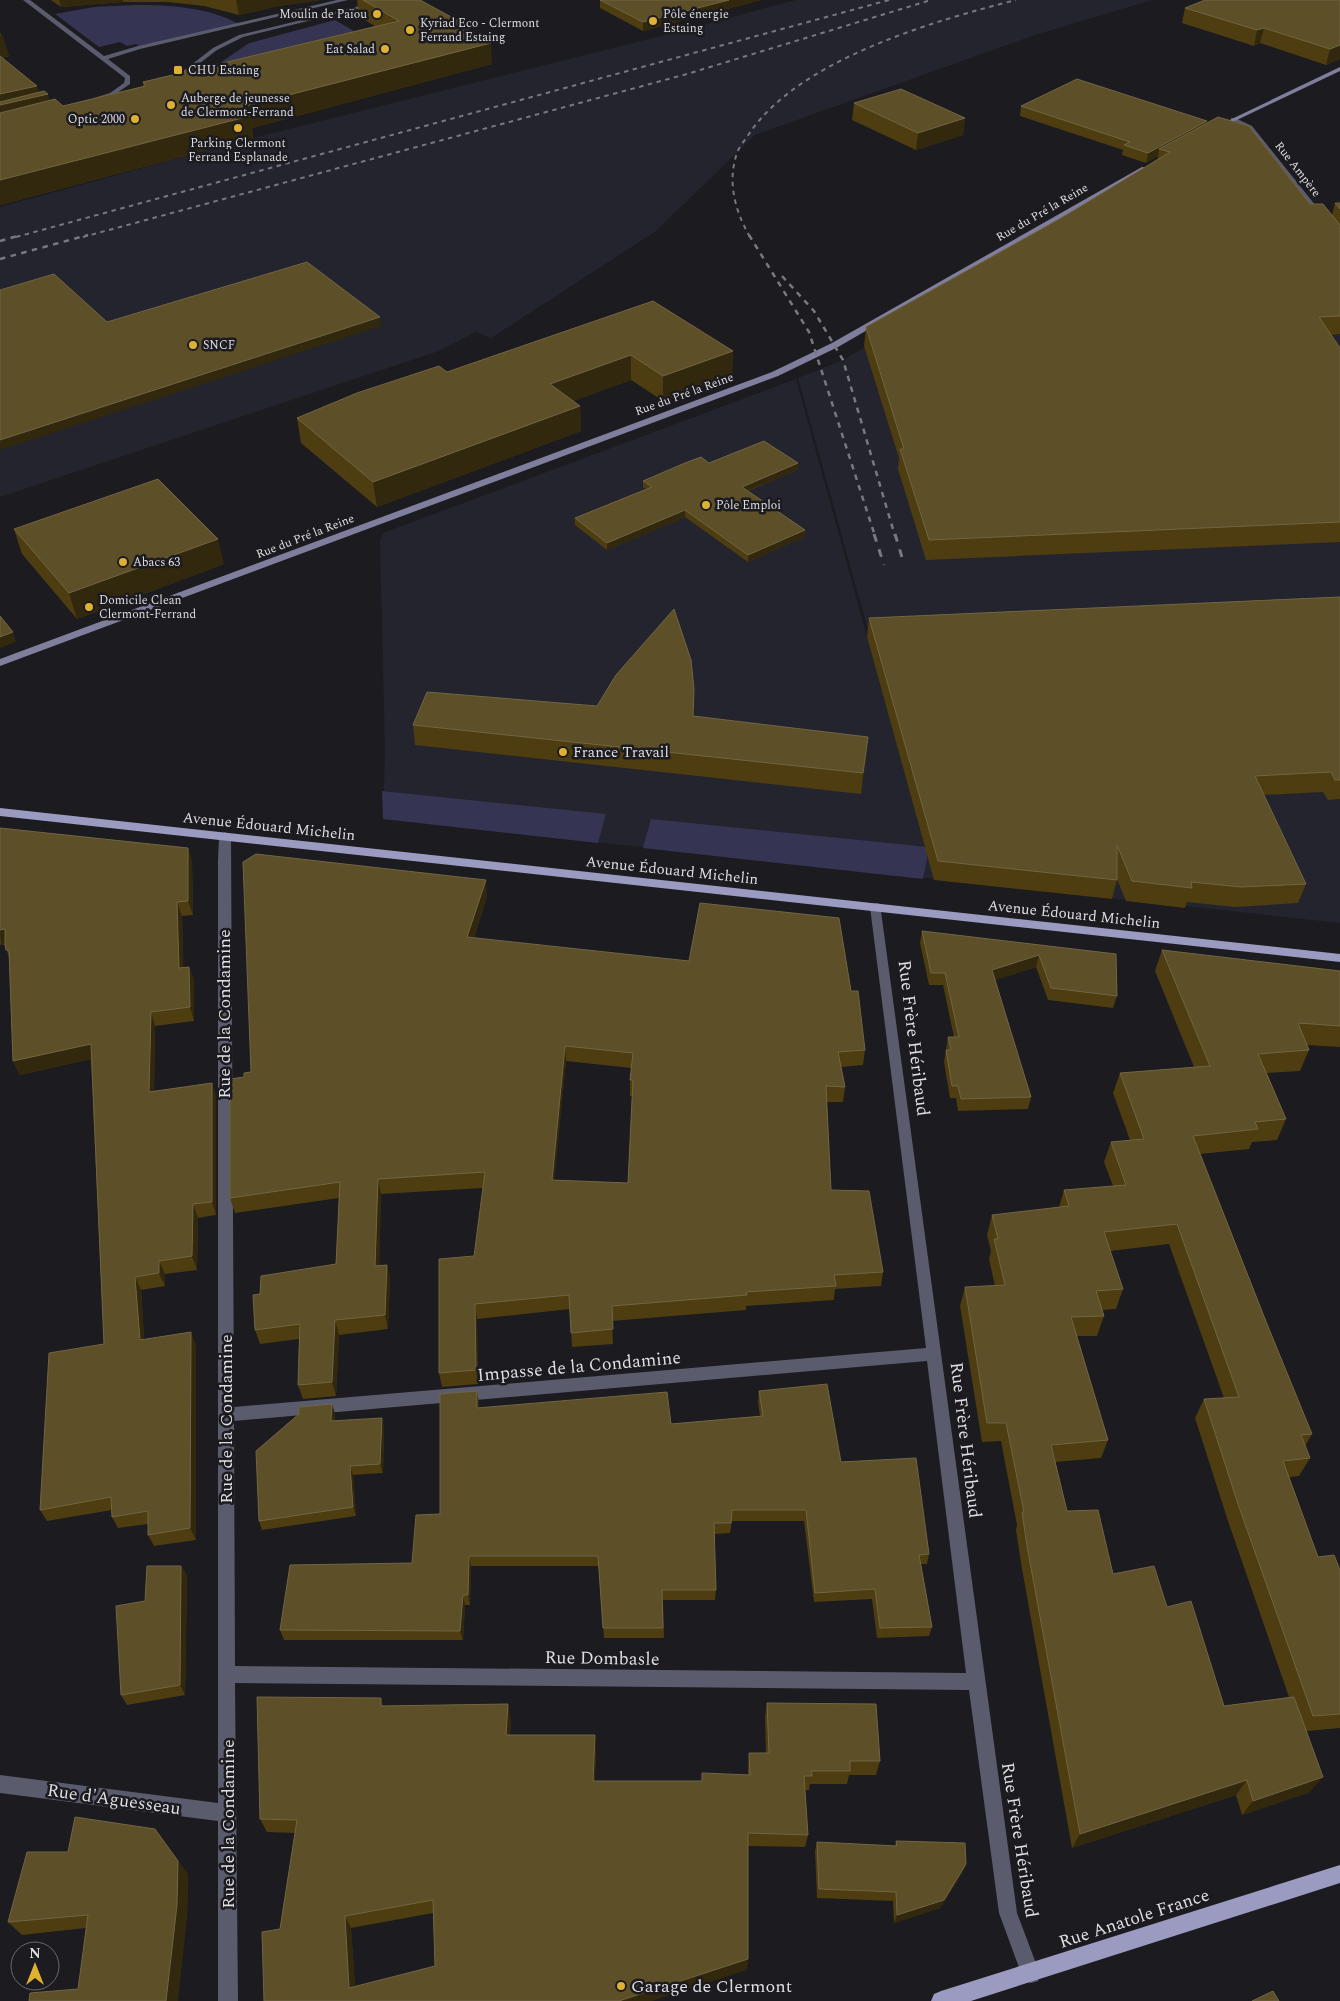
<svg xmlns="http://www.w3.org/2000/svg" width="1340" height="2001" viewBox="0 0 1340 2001" font-family="Spectral,serif">
<style>
.built{fill:#24242e}
.green{fill:#353452}
.lines{fill:none;stroke-linecap:round;stroke-linejoin:round}
.minor{fill:#5b5b6e;fill-rule:evenodd}
.secondary{fill:#7f7f9d;fill-rule:evenodd}
.primary{fill:#9b9bc2;fill-rule:evenodd}
.rail-far2{stroke:#78787d;stroke-width:2;stroke-dasharray:4.5 4.5;stroke-linecap:butt}
.rail-far1{stroke:#78787d;stroke-width:2.5;stroke-dasharray:5.5 5.5;stroke-linecap:butt}
.rail{stroke:#78787d;stroke-width:3;stroke-dasharray:8 8;stroke-linecap:butt}
.wall{fill:#4d3d10;fill-rule:evenodd}
.shaded-wall{fill:#32280d}
.building{fill:#5d4f27;stroke:#716544;fill-rule:evenodd}
.poi-dot{fill:#deb133;stroke:#1b1b20;stroke-width:2}
.labels{text-anchor:middle;stroke-width:5;stroke-linejoin:round;paint-order:stroke}
.far-poi-label{font-size:12px;fill:#dfdfe3;stroke:#1b1b20;text-anchor:start}
.far-street-label{font-size:12px;fill:#dfdfe3;stroke:#1b1b20}
.poi-label{font-size:15px;fill:#dfdfe3;stroke:#1b1b20;text-anchor:start}
.street-label{font-size:15px;fill:#dfdfe3;stroke:#1b1b20}
.near-street-label{font-size:18px;fill:#dfdfe3;stroke:#1b1b20}
.near-poi-label{font-size:18px;fill:#dfdfe3;stroke:#1b1b20;text-anchor:start}
</style>
<rect width="100%" height="100%" fill="#1b1b20"/>
<!-- built -->
<g class="built">
<polygon points="796,0 1152,0 1035,35 755,135 656,231 491,338 476,332 439,351 0,497 0,207 253,138 650,39"/>
<polygon points="1060,233 1340,265 1340,923 383,819 385,751 380,541 383,533 796,379 926,851 929,849 798,378 843,360"/>
</g>
<!-- green -->
<g class="green">
<path d="M135,5C171,5 207,7 239,24L139,46L136,44L127,46L120,42L99,47L55,14L94,7Z"/>
<polygon points="335,20 373,42 217,65 249,43"/>
<polygon points="382,791 606,814 598,843 383,819"/>
<polygon points="651,819 928,847 929,849 923,879 643,848"/>
</g>
<g class="lines">
<!-- minor -->
<g class="minor">
<polygon points="23,0 30,0 104,56 138,46 337,0 348,0 140,49 108,59 130,76 130,84 114,95 96,101 93,99 94,98 110,93 124,83 125,78"/>
<polygon points="384,0 394,0 243,37 217,50 174,83 169,82 213,48 239,35"/>
<polygon points="1231,118 1235,118 1252,126 1340,236 1340,243 1337,243 1248,128 1231,120"/>
<path d="M225,832L231,836L234,1407L926,1348L870,907L876,903L880,904L1017,1913L1040,1974L1038,1981L1031,1983L1024,1981L999,1913L969,1690L235,1683L238,2001H218V1821L0,1793V1775L218,1803V861L219,836ZM927,1361L966,1673L235,1666L234,1421Z"/>
</g>
<!-- secondary -->
<g class="secondary">
<polygon points="1340,67 1340,71 1218,129 1213,128"/>
<polygon points="1142,167 1147,168 838,347 778,376 0,666 0,659 772,372 832,343"/>
</g>
<!-- primary -->
<g class="primary">
<polygon points="0,808 1340,954 1340,962 0,816"/>
<polygon points="1340,1865 1340,1883 971,2001 931,2001 934,1994 941,1991"/>
</g>
<!-- rail-far2 -->
<g class="rail-far2">
<polyline points="16,237 889,0"/>
<polyline points="83,237 687,74 931,0"/>
<path d="M750,237C735,211 727,182 737,153C739,147 745,140 749,134C798,60 933,21 1016,0"/>
</g>
<!-- rail-far1 -->
<g class="rail-far1">
<polyline points="749,235 809,332 875,536"/>
<polyline points="0,241 21,235"/>
<polyline points="0,259 88,235"/>
<polyline points="782,276 814,311 843,360 895,536"/>
</g>
<!-- rail -->
<g class="rail">
<polyline points="874,534 884,565"/>
<polyline points="895,534 904,564"/>
</g>
</g>
<!-- wall -->
<g class="wall">
<polygon points="51,0 321,0 279,6 239,15 204,6 168,2 123,2 61,7"/>
<polygon points="357,0 420,0 468,26 468,29 492,64 252,128 253,138 0,205 0,32 9,56 2,58 39,92 48,94 49,101 63,106 143,86 143,82 375,26 359,17"/>
<polygon points="600,0 761,0 643,31 600,8"/>
<polygon points="1340,0 1340,59 1326,65 1260,43 1254,46 1182,23 1185,8"/>
<polygon points="854,103 965,118 963,135 916,150 852,120"/>
<polygon points="1021,106 1207,121 1206,124 1310,204 1332,215 1335,203 1340,203 1340,334 1331,335 1340,348 1340,542 926,560 898,469 899,458 864,346 866,327 1063,217 1157,160 1158,156 1146,163 1122,155 1123,150 1020,116"/>
<polygon points="653,301 733,351 732,375 663,401 631,380 573,401 580,406 581,431 377,507 301,443 297,418 447,372"/>
<polygon points="709,463 798,463 797,470 748,491 805,530 804,537 748,562 685,517 607,550 575,525 575,518 646,489 643,487 643,481"/>
<polygon points="14,529 224,564 77,619 22,554"/>
<polygon points="1340,597 1340,799 1328,800 1323,792 1263,795 1306,884 1298,903 1235,907 1187,902 1185,908 1126,901 1117,879 1112,899 934,880 867,637 869,618"/>
<polygon points="693,716 866,758 861,794 415,745 413,725"/>
<polygon points="0,828 188,848 192,862 193,915 182,916 183,968 189,967 194,981 194,1021 155,1026 154,1091 212,1083 216,1097 216,1215 198,1218 197,1270 165,1274 165,1286 141,1290 144,1339 196,1345 196,1540 154,1546 148,1535 148,1524 118,1528 112,1517 112,1510 47,1521 40,1510 104,1344 91,1059 20,1075 13,1061 9,957 5,945 1,945 0,944"/>
<path d="M487,896L474,938L851,991L865,1050L863,1065L841,1067L845,1087L843,1102H826L831,1190L883,1272L881,1286L835,1289L834,1300L746,1306V1310L612,1321L613,1344L572,1347L570,1309L477,1319L478,1384L442,1387L439,1373L474,1256L483,1188L381,1194L379,1266L387,1265L390,1279L388,1329L339,1335L336,1396L303,1399L298,1385L299,1339L260,1344L255,1330L260,1294L336,1264L339,1198L235,1213L230,1198L244,1077ZM566,1061L631,1068L630,1080V1096H632L628,1183L554,1180Z"/>
<polygon points="922,931 1116,954 1117,996 1113,1008 1048,1000 1036,967 995,980 1031,1097 1028,1109 958,1111 956,1098 950,1098 944,1062 948,1037 954,1037 943,985 929,985 920,943"/>
<path d="M1162,950L1340,971V1047L1307,1045L1309,1050L1300,1071L1267,1073L1286,1119L1277,1140L1252,1142L1249,1149L1200,1154L1267,1324L1312,1434L1305,1446L1310,1458L1299,1476L1289,1477L1318,1557L1340,1570V1728L1307,1731L1310,1792L1242,1815L1236,1795L1072,1848L1021,1563L1016,1530L1017,1525L1001,1441L982,1442L960,1306L965,1287L995,1286L989,1259L991,1251L987,1235L992,1215L1059,1207L1064,1190L1113,1186L1104,1162L1111,1142L1130,1140L1113,1093L1120,1073L1194,1067L1155,971ZM1169,1244L1224,1398L1204,1399L1195,1418L1228,1521L1289,1697L1224,1706L1167,1607L1113,1574L1067,1511L1055,1462L1101,1458L1108,1440L1077,1336H1097L1104,1316L1102,1310L1116,1309L1123,1289L1110,1251Z"/>
<polygon points="477,1391 479,1408 671,1424 760,1416 758,1402 759,1391 841,1462 929,1554 927,1564 921,1564 932,1627 929,1636 877,1638 872,1599 814,1602 804,1521 732,1521 730,1533 714,1534 716,1590 715,1600 663,1600 664,1638 604,1638 599,1566 471,1566 470,1605 465,1605 463,1640 284,1640 280,1630 412,1563 440,1514"/>
<polygon points="335,1414 335,1421 384,1427 383,1473 353,1475 356,1516 262,1530 259,1521"/>
<polygon points="181,1566 187,1576 185,1695 127,1705 121,1695 145,1601"/>
<path d="M767,1703L880,1761L876,1775H849L847,1784H810L809,1790H805L808,1835L805,1847L748,1846L747,1970L264,2001L280,1929L295,1833L267,1832L260,1819L384,1706L511,1719L510,1735L596,1749L595,1781H702L748,1775V1767L749,1753H766L765,1717ZM433,1913L435,1966L355,1987L351,1928Z"/>
<polygon points="896,1841 966,1864 962,1873 940,1908 894,1923 893,1901 817,1898 815,1851 817,1842 895,1846"/>
<polygon points="188,1874 187,1918 78,1989 86,1928 22,1935 8,1922"/>
</g>
<!-- shaded-wall -->
<g class="shaded-wall">
<polygon points="59,0 123,0 123,2 61,7"/>
<polygon points="236,0 321,0 279,6 239,15"/>
<polygon points="729,0 761,0 643,31 643,22"/>
<polygon points="1264,28 1260,43 1254,46 1257,30"/>
<polygon points="3,35 9,56 0,58 0,36"/>
<polygon points="491,43 492,64 252,128 253,138 0,205 0,180 238,108"/>
<polygon points="1340,45 1340,59 1326,65 1330,49"/>
<polygon points="37,86 40,96 48,94 53,116 0,129 0,94"/>
<polygon points="965,118 963,135 916,150 918,133"/>
<polygon points="1207,121 1204,130 1159,149 1158,156 1146,163 1148,153"/>
<polygon points="380,317 381,326 0,450 0,440"/>
<polygon points="733,351 732,375 663,401 663,376"/>
<polygon points="631,355 631,380 551,409 550,384"/>
<polygon points="580,406 581,431 377,507 373,482"/>
<polygon points="798,463 797,470 742,493 742,487"/>
<polygon points="685,510 685,517 607,550 607,543"/>
<polygon points="805,530 804,537 748,562 748,555"/>
<polygon points="218,539 224,564 77,619 69,593"/>
<polygon points="13,632 16,642 0,648 0,637"/>
<polygon points="868,737 866,758 861,794 863,773"/>
<polygon points="188,848 192,862 193,915 188,901"/>
<polygon points="486,880 487,896 469,953 467,937"/>
<polygon points="177,902 182,916 184,982 179,968"/>
<polygon points="5,929 10,943 1,945 0,930"/>
<polygon points="1039,955 1036,967 989,982 992,970"/>
<polygon points="189,967 194,981 194,1021 190,1007"/>
<polygon points="151,1012 155,1026 154,1106 149,1092"/>
<polygon points="91,1044 96,1058 20,1075 13,1061"/>
<polygon points="565,1046 566,1061 553,1195 552,1180"/>
<polygon points="212,1083 216,1097 216,1215 212,1202"/>
<polygon points="378,1179 381,1194 379,1281 375,1266"/>
<polygon points="193,1204 198,1218 197,1270 192,1256"/>
<polygon points="159,1261 165,1274 165,1286 159,1273"/>
<polygon points="387,1265 390,1279 388,1329 385,1315"/>
<polygon points="135,1277 141,1290 145,1353 140,1340"/>
<polygon points="475,1304 477,1319 478,1384 476,1370"/>
<polygon points="335,1320 339,1335 336,1396 332,1382"/>
<polygon points="191,1332 196,1345 196,1540 190,1528"/>
<polygon points="477,1391 479,1402 479,1419 477,1408"/>
<polygon points="332,1404 335,1414 334,1431 331,1421"/>
<polygon points="382,1418 384,1427 383,1473 380,1464"/>
<polygon points="350,1466 353,1475 356,1516 353,1507"/>
<polygon points="469,1556 471,1566 470,1605 468,1595"/>
<polygon points="181,1566 187,1576 185,1695 180,1685"/>
<polygon points="463,1595 465,1605 463,1640 460,1631"/>
<polygon points="381,1698 386,1713 381,1706"/>
<polygon points="508,1704 511,1719 509,1749 506,1735"/>
<polygon points="595,1735 596,1749 594,1795 593,1781"/>
<polygon points="1323,1777 1310,1792 1242,1815 1253,1801"/>
<polygon points="1247,1780 1236,1795 1072,1848 1080,1834"/>
<polygon points="155,1829 188,1874 187,1918 178,2001 166,2001"/>
<polygon points="966,1864 962,1873 940,1908 894,1923 897,1915"/>
<polygon points="345,1916 351,1928 356,1999 349,1988"/>
<polygon points="748,1959 747,1970 652,2001 619,2001"/>
</g>
<!-- building -->
<g class="building">
<polygon points="363,0 420,0 468,26 464,27 491,43 238,108 250,116 0,180 0,113 55,99 63,106 146,86 143,82 399,21"/>
<polygon points="600,0 729,0 643,22"/>
<polygon points="1205,0 1340,0 1340,45 1330,49 1264,28 1257,30 1185,8"/>
<polygon points="0,56 37,86 0,94"/>
<polygon points="1077,79 1207,121 1148,153 1124,145 1130,142 1021,106"/>
<polygon points="901,89 965,118 918,133 854,103"/>
<polygon points="44,91 48,94 0,105 0,102"/>
<polygon points="1218,117 1249,126 1310,204 1323,204 1340,225 1340,316 1319,317 1340,348 1340,522 929,540 900,449 904,449 866,327 1063,217 1170,152 1159,149"/>
<polygon points="1335,203 1340,203 1340,209"/>
<polygon points="307,262 380,317 0,440 0,290 54,274 107,322"/>
<polygon points="653,301 733,351 663,376 631,355 550,384 580,406 373,482 297,418 357,393 439,366 447,372"/>
<polygon points="764,441 798,463 742,487 805,530 748,555 685,510 607,543 575,518 652,487 643,481 685,463 701,457 709,463"/>
<polygon points="158,479 218,539 69,593 14,529"/>
<polygon points="1340,597 1340,780 1335,780 1331,772 1255,776 1306,884 1241,887 1191,882 1192,888 1132,881 1117,845 1117,880 938,861 869,618"/>
<polygon points="674,609 691,660 694,689 693,716 868,737 863,773 413,725 427,692 597,706 616,675"/>
<polygon points="0,616 13,632 0,637"/>
<polygon points="0,828 188,848 188,901 177,902 179,968 189,967 190,1007 151,1012 149,1092 212,1083 212,1202 193,1204 192,1256 159,1261 159,1273 135,1277 140,1340 191,1332 190,1528 148,1535 148,1511 112,1517 111,1497 40,1510 49,1353 104,1344 91,1044 13,1061 9,950 6,950 5,945 5,929 0,930"/>
<path d="M256,854L486,880L467,937L689,961L700,903L839,918L851,991H858L865,1050L838,1052L845,1087L826,1086L831,1190L869,1191L883,1272L834,1275L836,1286L746,1292L747,1295L612,1306L613,1329L571,1333L569,1295L475,1304L476,1370L439,1373V1259L474,1256L485,1172L378,1179L375,1266L387,1265L385,1315L335,1320L332,1382L298,1385L300,1324L255,1330L253,1295L260,1294L261,1276L336,1264L340,1182L230,1198V1079L244,1077V1073L251,1072L243,862ZM565,1046L633,1053L630,1080H633L628,1183L552,1180Z"/>
<polygon points="922,931 1116,954 1117,996 1051,988 1039,955 992,970 1031,1097 961,1099 958,1086 952,1086 946,1050 951,1050 948,1037 959,1037 945,973 931,973"/>
<polygon points="1162,950 1340,971 1340,1026 1298,1023 1309,1050 1258,1054 1286,1119 1255,1122 1258,1129 1193,1136 1267,1324 1312,1434 1301,1435 1310,1458 1283,1461 1318,1557 1334,1555 1340,1570 1340,1714 1313,1716 1238,1504 1204,1399 1239,1397 1177,1224 1104,1232 1123,1289 1096,1291 1104,1316 1071,1317 1108,1440 1051,1445 1067,1511 1098,1510 1113,1574 1154,1566 1167,1607 1191,1601 1224,1706 1294,1697 1323,1777 1253,1801 1247,1780 1080,1834 1027,1546 1022,1512 1024,1512 1006,1423 987,1423 965,1287 1005,1285 994,1239 998,1239 992,1215 1069,1206 1064,1190 1126,1185 1111,1142 1144,1139 1120,1073 1210,1066"/>
<polygon points="827,1384 841,1462 916,1458 929,1554 919,1555 932,1627 880,1628 875,1589 815,1593 806,1510 732,1510 731,1523 714,1523 716,1590 662,1590 663,1628 603,1628 598,1556 469,1556 468,1595 463,1595 460,1631 280,1630 290,1565 412,1563 416,1515 440,1514 440,1394 477,1391 477,1408 667,1392 671,1424 763,1416 759,1391"/>
<polygon points="332,1404 331,1421 382,1418 380,1464 350,1466 353,1507 259,1521 256,1451 299,1414 299,1407"/>
<polygon points="147,1566 181,1566 180,1685 121,1695 116,1606 145,1601"/>
<path d="M257,1697L381,1698V1706L508,1704L506,1735H595L593,1781H702V1773L750,1775L749,1753H769L767,1703L876,1704L880,1761H850V1771H811L812,1776H804L808,1835L748,1833V1959L619,2001H264L262,1932L280,1929L297,1820L260,1819ZM433,1900L435,1966L349,1988L345,1916Z"/>
<polygon points="75,1817 155,1829 178,1861 177,1905 166,2001 29,2001 30,1993 78,1989 88,1915 8,1922 27,1852 68,1852"/>
<polygon points="896,1841 965,1843 966,1864 944,1900 897,1915 896,1892 819,1889 817,1842 897,1846"/>
<polygon points="1273,1991 1279,2001 1252,2001"/>
</g>
<!-- markers -->
<g class="poi-dot">
<circle cx="377" cy="14" r="5"/>
<circle cx="653" cy="21" r="5"/>
<circle cx="410" cy="30" r="5"/>
<circle cx="385" cy="49" r="5"/>
<rect x="173" y="65" width="10" height="10" rx="2.5"/>
<circle cx="171" cy="105" r="5"/>
<circle cx="135" cy="119" r="5"/>
<circle cx="238" cy="128" r="5"/>
<circle cx="193" cy="345" r="5"/>
<circle cx="706" cy="505" r="5"/>
<circle cx="123" cy="562" r="5"/>
<circle cx="89" cy="607" r="5"/>
<circle cx="563" cy="752" r="5"/>
<circle cx="621" cy="1986" r="5"/>
</g>
<g class="labels">
<!-- far-poi labels -->
<g class="far-poi-label">
<text x="367" y="18" text-anchor="end">Moulin de Païou</text>
<text x="663" y="18">Pôle énergie<tspan x="663" dy="14">Estaing</tspan></text>
<text x="420" y="27">Kyriad Eco - Clermont<tspan x="420" dy="14">Ferrand Estaing</tspan></text>
<text x="375" y="53" text-anchor="end">Eat Salad</text>
<text x="188" y="74">CHU Estaing</text>
<text x="181" y="102">Auberge de jeunesse<tspan x="181" dy="14">de Clermont-Ferrand</tspan></text>
<text x="125" y="123" text-anchor="end">Optic 2000</text>
<text x="238" y="147" text-anchor="middle">Parking Clermont<tspan x="238" dy="14">Ferrand Esplanade</tspan></text>
<text x="203" y="349">SNCF</text>
<text x="716" y="509">Pôle Emploi</text>
<text x="133" y="566">Abacs 63</text>
<text x="99" y="604">Domicile Clean<tspan x="99" dy="14">Clermont-Ferrand</tspan></text>
</g>
<!-- far-street labels -->
<g class="far-street-label">
<text transform="translate(1298 169) rotate(52)" y="4">Rue Ampère</text>
<text transform="translate(1042 212) rotate(-30)" y="4">Rue du Pré la Reine</text>
<text transform="translate(684 394) rotate(-20)" y="4">Rue du Pré la Reine</text>
<text transform="translate(305 536) rotate(-21)" y="4">Rue du Pré la Reine</text>
</g>
<!-- poi labels -->
<g class="poi-label">
<text x="573" y="757">France Travail</text>
</g>
<!-- street labels -->
<g class="street-label">
<text transform="translate(269 826) rotate(6)" y="5">Avenue Édouard Michelin</text>
<text transform="translate(672 870) rotate(6)" y="5">Avenue Édouard Michelin</text>
<text transform="translate(1074 914) rotate(6)" y="5">Avenue Édouard Michelin</text>
</g>
<!-- near-street labels -->
<g class="near-street-label">
<text transform="translate(224 1014) rotate(-90)" y="6">Rue de la Condamine</text>
<text transform="translate(914 1038) rotate(83)" y="6">Rue Frère Héribaud</text>
<text transform="translate(579 1366) rotate(-5)" y="6">Impasse de la Condamine</text>
<text transform="translate(226 1419) rotate(-90)" y="6">Rue de la Condamine</text>
<text transform="translate(966 1440) rotate(83)" y="6">Rue Frère Héribaud</text>
<text transform="translate(602 1658) rotate(1)" y="6">Rue Dombasle</text>
<text transform="translate(114 1799) rotate(8)" y="6">Rue d'Aguesseau</text>
<text transform="translate(228 1824) rotate(-90)" y="6">Rue de la Condamine</text>
<text transform="translate(1020 1840) rotate(81)" y="6">Rue Frère Héribaud</text>
<text transform="translate(1134 1918) rotate(-18)" y="6">Rue Anatole France</text>
</g>
<!-- near-poi labels -->
<g class="near-poi-label">
<text x="631" y="1992">Garage de Clermont</text>
</g>
</g>
<!-- north arrow -->
<g transform="translate(35 1966)"><circle r="24" fill="#1b1b20" stroke="#69696e"/>
<path d="M0-4L9 19L0 12L-9 19Z" fill="#deb133"/>
<text y="-8" font-size="14" font-weight="bold" text-anchor="middle" fill="#dfdfe3">N</text>
</g>
</svg>
